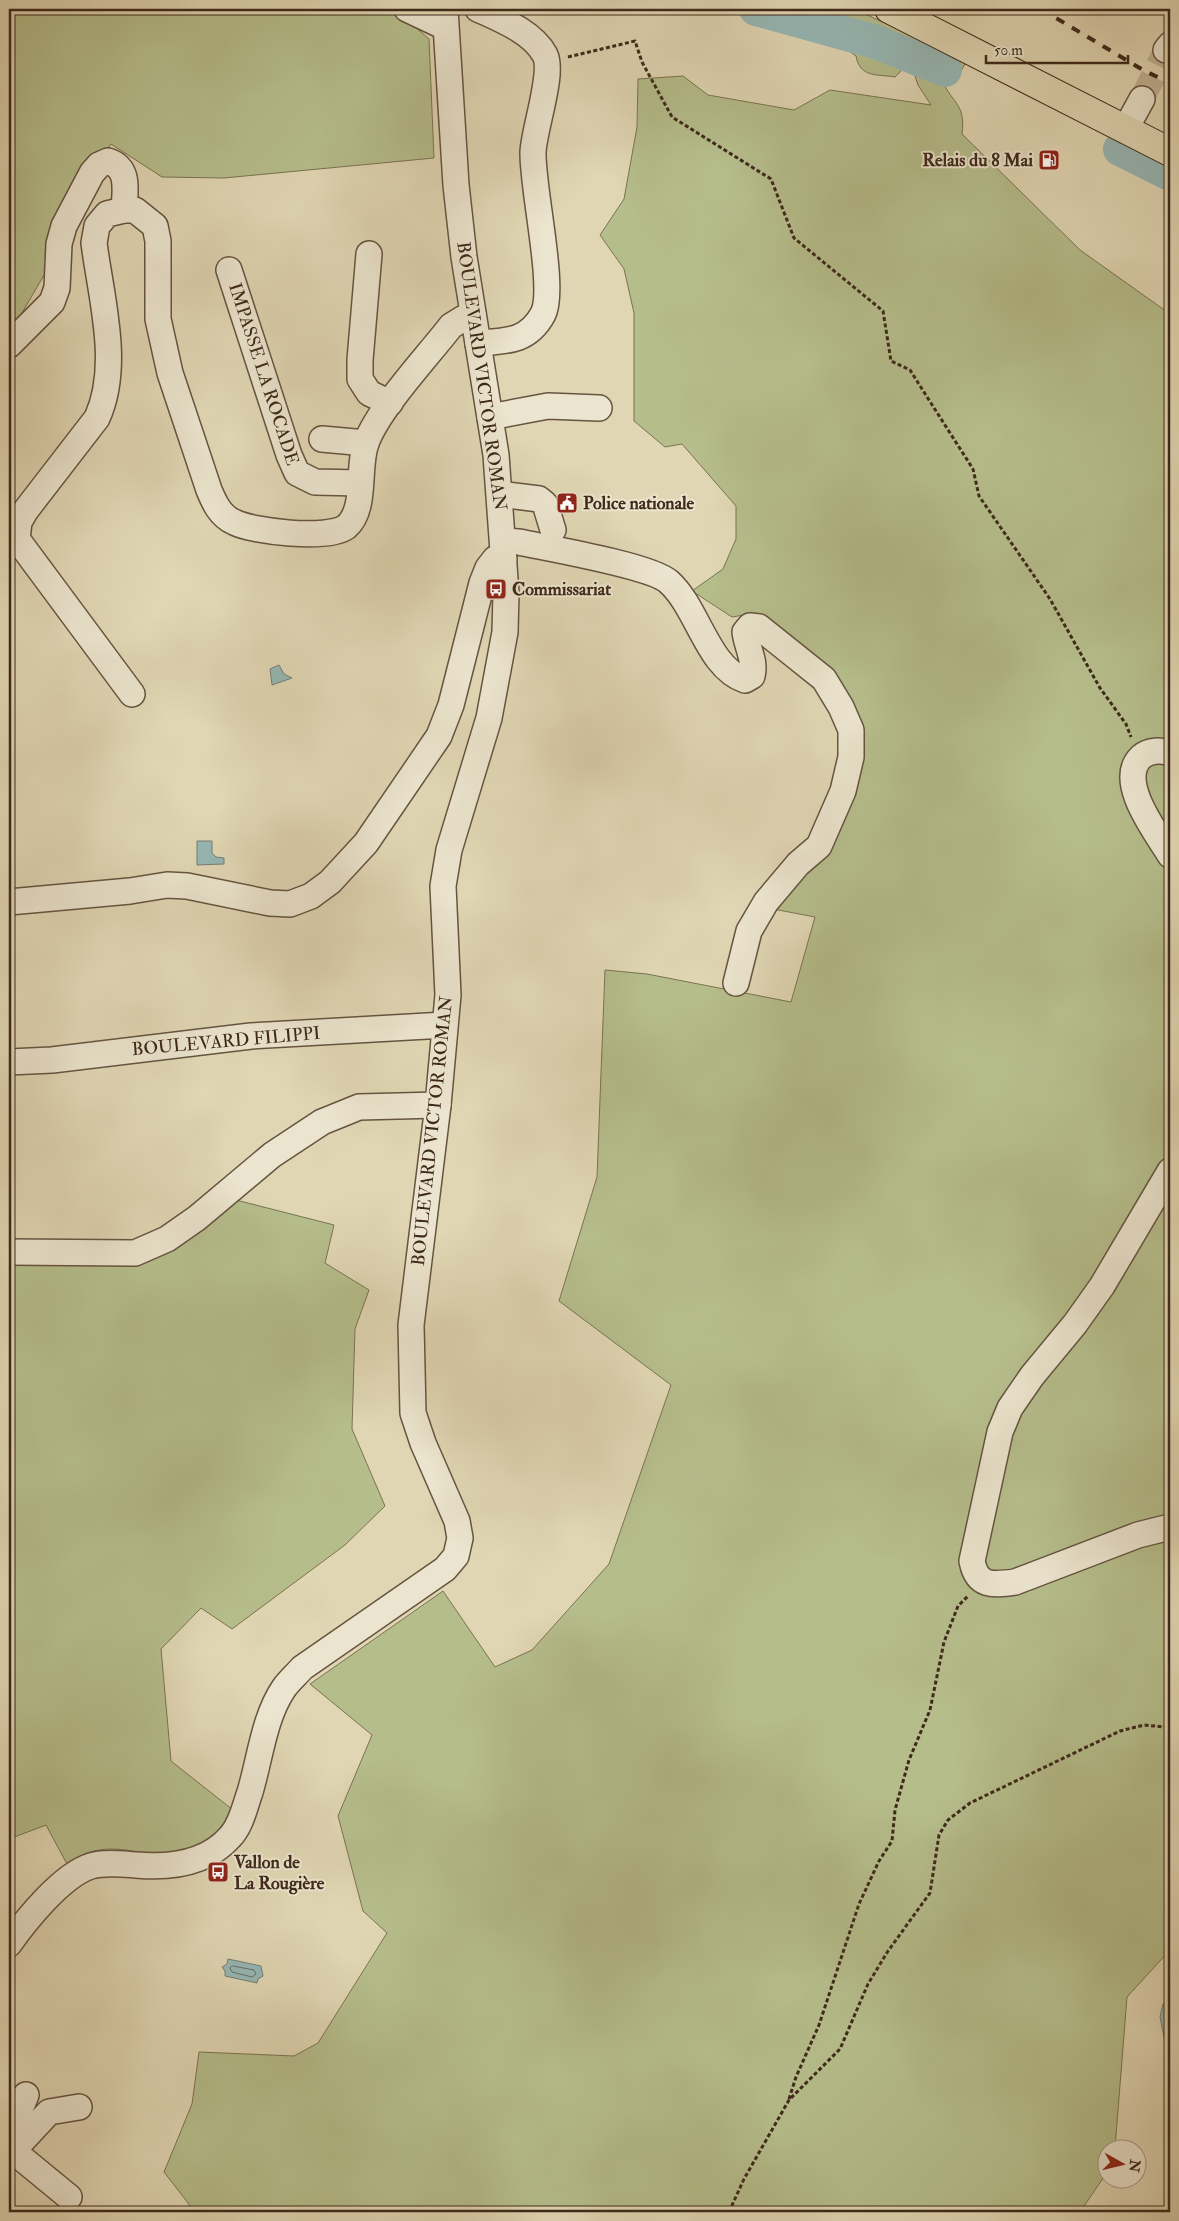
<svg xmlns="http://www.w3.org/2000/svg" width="1179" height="2221" viewBox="0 0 1179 2221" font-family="'IM FELL Double Pica',serif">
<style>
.green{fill:#b5bd8b;stroke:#7a7352}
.water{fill:#96b7b4;stroke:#737e76}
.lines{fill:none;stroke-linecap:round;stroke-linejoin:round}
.shore{stroke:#6a7067;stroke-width:1}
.river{stroke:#96b7b4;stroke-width:34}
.minor-tunnel{stroke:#c0b394;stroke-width:25;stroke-dasharray:25 12;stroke-linecap:butt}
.minor-casing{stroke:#665440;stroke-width:28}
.major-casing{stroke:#3e291a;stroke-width:30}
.path{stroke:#3e291a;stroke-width:3;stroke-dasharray:4 2.5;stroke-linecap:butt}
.minor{stroke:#ebe4ce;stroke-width:25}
.major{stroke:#e0d6b3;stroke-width:28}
.rail{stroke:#3e291a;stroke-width:4;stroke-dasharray:9 9;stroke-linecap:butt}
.labels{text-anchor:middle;stroke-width:4;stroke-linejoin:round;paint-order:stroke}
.poi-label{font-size:18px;font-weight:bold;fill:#3e291a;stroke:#ebe4ce;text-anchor:start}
.street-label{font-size:18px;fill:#3e291a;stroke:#ebe4ce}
</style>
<rect width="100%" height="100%" fill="#e0d6b3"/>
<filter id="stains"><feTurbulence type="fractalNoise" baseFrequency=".004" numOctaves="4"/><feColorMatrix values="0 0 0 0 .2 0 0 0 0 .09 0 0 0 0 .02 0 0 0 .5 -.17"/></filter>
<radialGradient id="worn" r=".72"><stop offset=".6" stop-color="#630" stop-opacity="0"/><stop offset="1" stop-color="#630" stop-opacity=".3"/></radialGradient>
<!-- green -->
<g class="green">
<polygon points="9,9 389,9 405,18 429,39 434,158 224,178 162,177 111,144 51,222 47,270 16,323 9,330"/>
<path d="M843,9H855L966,62L955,82L942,80C952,104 966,103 962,134L1080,250L1170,314V1950L1127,1997L1115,2148H1106V2174L1080,2212H195L164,2172L192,2104L199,2052L294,2056L318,2043L387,1933L363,1911L338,1816L372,1735L310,1684L443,1591L495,1667L532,1650L609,1564L671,1385L559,1301L597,1177L605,970L647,974L791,1002L815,917L773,909L857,762L795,650L756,613L732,617L692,591L723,569L736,539V506L682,444L665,447L634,421V313L624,269L600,235L624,199L637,127L638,79L683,76L708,95L794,110L830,90L931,105L918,85L914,73L902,70L895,77C877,74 860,78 856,56L829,37Z"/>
<path d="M232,1199L334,1225L325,1263L369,1290L355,1329L352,1429L385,1506L345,1545L232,1629L201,1608L161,1649L171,1761L233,1810C227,1818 221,1828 214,1835C163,1876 130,1836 84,1854C78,1857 73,1861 67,1864L46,1825L9,1839V1257L133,1260Z"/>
</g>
<!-- water -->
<g class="water">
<polygon points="279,665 284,674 292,678 272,685 270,669"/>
<polygon points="197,841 212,841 212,853 216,857 224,858 224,864 197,865"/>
<polygon points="228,1959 261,1966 263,1976 258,1979 257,1983 225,1976 225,1971 222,1967 227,1964"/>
<polygon points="1170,2002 1170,2066 1160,2017 1163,2004"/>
</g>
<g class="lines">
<!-- shore -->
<polygon class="shore" points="233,1966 254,1970 256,1974 252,1977 232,1972 230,1968"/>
<!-- river -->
<g class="river">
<polyline points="756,9 876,42 945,70"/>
<polyline points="1120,149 1170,174"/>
</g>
<!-- minor-tunnel -->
<polyline class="minor-tunnel" points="1142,99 1166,50"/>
<!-- minor casing -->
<g class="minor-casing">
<g id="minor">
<polyline points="407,9 445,27"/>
<path d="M478,9C500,19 533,32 545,55C554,73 534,129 533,152C532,188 556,289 543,314C528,342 506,341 478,343"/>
<polyline points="1166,50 1170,45"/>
<polyline points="1125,130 1142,99"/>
<polyline points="369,254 360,360 360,379 369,393 390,403"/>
<polyline points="229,270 289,455 297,473 315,482 360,483"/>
<path d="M9,345L52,302L57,288L59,244L64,226L92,173L99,165L108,161C130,168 125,190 124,210"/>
<polyline points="490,417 548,406 599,408"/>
<polyline points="322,439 366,443"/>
<polyline points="500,494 539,499 545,504 553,530"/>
<path d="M503,541L519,542C547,548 652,566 669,582C698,608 708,668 745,680L752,676C756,661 747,648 745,632L750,626L759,627L824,679L841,707L851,730V757L843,791L819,846L798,864L766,902L749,931L736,983"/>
<path d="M132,694L17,539L19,522L26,510L97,418C121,366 101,298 94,243L97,226L107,214L124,210H135L155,226L158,241V319L170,373L209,490C214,502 220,516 234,522C253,532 328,540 346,527C367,510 357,467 366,443C379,408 427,357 451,326L464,318L473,315"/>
<path d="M1170,753C1161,750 1149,750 1141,757C1116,781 1156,832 1170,855"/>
<polyline points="9,902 130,891 167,885 187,886 270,903 290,904 311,896 330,882 366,843 439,736 451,705 482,583 488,568 495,559 504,559"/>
<polyline points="9,1062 52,1060 251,1036 445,1025"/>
<path d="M1170,1171L1102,1286L1075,1324L1032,1376L1010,1408L1000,1432L972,1561C977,1587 992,1585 1015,1582L1138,1535L1170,1527"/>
<polyline points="9,1252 135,1253 167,1239 197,1218 272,1155 322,1122 359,1107 438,1105"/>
<path d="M9,1944C26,1920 62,1875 91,1866C104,1862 122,1864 136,1865C170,1868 206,1864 230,1837C241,1826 245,1806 250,1792C260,1759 264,1717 284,1688C289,1681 296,1675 302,1668L445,1569L456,1556L460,1538L457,1521L423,1443L413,1413L411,1325L438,1105L448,995L443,886L449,850L489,718L505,632L506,593L496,455L464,257L456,185L445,9"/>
<polyline points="9,2127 17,2117 26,2095"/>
<polyline points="13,2151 69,2197"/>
<polyline points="9,2155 49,2112 79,2107"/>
</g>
</g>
<!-- major casing -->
<g class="major-casing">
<polyline id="major" points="889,9 1170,152"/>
</g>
<!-- path -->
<g class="path">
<polyline points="1169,9 1170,13"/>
<polyline points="568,57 635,41 642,62 672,117 771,179 794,238 883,311 891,361 910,370 936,411 973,469 979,496 1050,599 1100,688 1126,724 1131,737"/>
<polyline points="789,2099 796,2077 819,2025 859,1904 879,1861 892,1841 895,1810 909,1760 930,1710 944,1642 958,1606 968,1596"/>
<polyline points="729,2212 744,2179 789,2100 840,2049 868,1984 888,1951 930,1893 939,1835 948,1820 970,1803 1120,1731 1144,1725 1164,1727 1170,1723"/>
</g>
<!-- minor -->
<use href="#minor" class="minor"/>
<!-- major -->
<use href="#major" class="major"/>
<!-- rail -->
<polyline class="rail" points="1041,9 1143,70 1170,83"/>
</g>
<!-- icons -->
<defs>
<g id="fuel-square" transform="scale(1.125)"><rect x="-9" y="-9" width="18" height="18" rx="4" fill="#8f2418" stroke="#ebe4ce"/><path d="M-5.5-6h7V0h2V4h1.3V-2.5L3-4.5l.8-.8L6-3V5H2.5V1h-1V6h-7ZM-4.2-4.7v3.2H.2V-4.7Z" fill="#fff"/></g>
<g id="civic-square" transform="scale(1.125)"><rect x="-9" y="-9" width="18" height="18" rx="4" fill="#8f2418" stroke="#ebe4ce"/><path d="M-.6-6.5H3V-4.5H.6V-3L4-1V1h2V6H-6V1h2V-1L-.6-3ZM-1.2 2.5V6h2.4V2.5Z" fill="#fff"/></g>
<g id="bus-square" transform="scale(1.125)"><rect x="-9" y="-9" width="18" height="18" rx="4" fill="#8f2418" stroke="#ebe4ce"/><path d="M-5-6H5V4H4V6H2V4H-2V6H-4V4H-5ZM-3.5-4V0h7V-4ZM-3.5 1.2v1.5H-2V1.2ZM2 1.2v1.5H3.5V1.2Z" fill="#fff"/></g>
</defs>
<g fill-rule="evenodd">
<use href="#fuel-square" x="1049" y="160"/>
<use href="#civic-square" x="567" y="503"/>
<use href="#bus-square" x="496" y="589"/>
<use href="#bus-square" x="218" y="1872"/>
</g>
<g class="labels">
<!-- poi labels -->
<g class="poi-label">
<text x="1033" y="166" text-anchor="end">Relais du 8 Mai</text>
<text x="583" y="509">Police nationale</text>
<text x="512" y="595">Commissariat</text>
<text x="234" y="1868">Vallon de<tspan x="234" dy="21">La Rougière</tspan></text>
</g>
<!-- street labels -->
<g class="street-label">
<text transform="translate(264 374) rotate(72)" y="6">IMPASSE LA ROCADE</text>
<text transform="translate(482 376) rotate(82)" y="6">BOULEVARD VICTOR ROMAN</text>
<text transform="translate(226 1041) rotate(-5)" y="6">BOULEVARD FILIPPI</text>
<text transform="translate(432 1131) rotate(-84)" y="6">BOULEVARD VICTOR ROMAN</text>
</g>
</g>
<!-- margin -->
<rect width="1179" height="2221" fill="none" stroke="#e0d6b3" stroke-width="30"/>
<rect x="10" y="10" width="1159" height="2201" fill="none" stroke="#3e291a" stroke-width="2.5"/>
<rect x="15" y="15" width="1149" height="2191" fill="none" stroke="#3e291a"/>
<!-- north arrow -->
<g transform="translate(1122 2164) rotate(98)"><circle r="24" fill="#ebe4ce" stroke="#a69986"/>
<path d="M0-4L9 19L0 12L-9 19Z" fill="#8f2418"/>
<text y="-8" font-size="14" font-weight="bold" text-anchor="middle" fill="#3e291a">N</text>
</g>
<!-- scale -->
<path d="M986 55v8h142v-8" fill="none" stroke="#3e291a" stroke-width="2.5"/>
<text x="994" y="55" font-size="15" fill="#3e291a" stroke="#ebe4ce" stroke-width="4" paint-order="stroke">50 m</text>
<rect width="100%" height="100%" filter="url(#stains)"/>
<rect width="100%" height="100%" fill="url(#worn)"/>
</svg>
